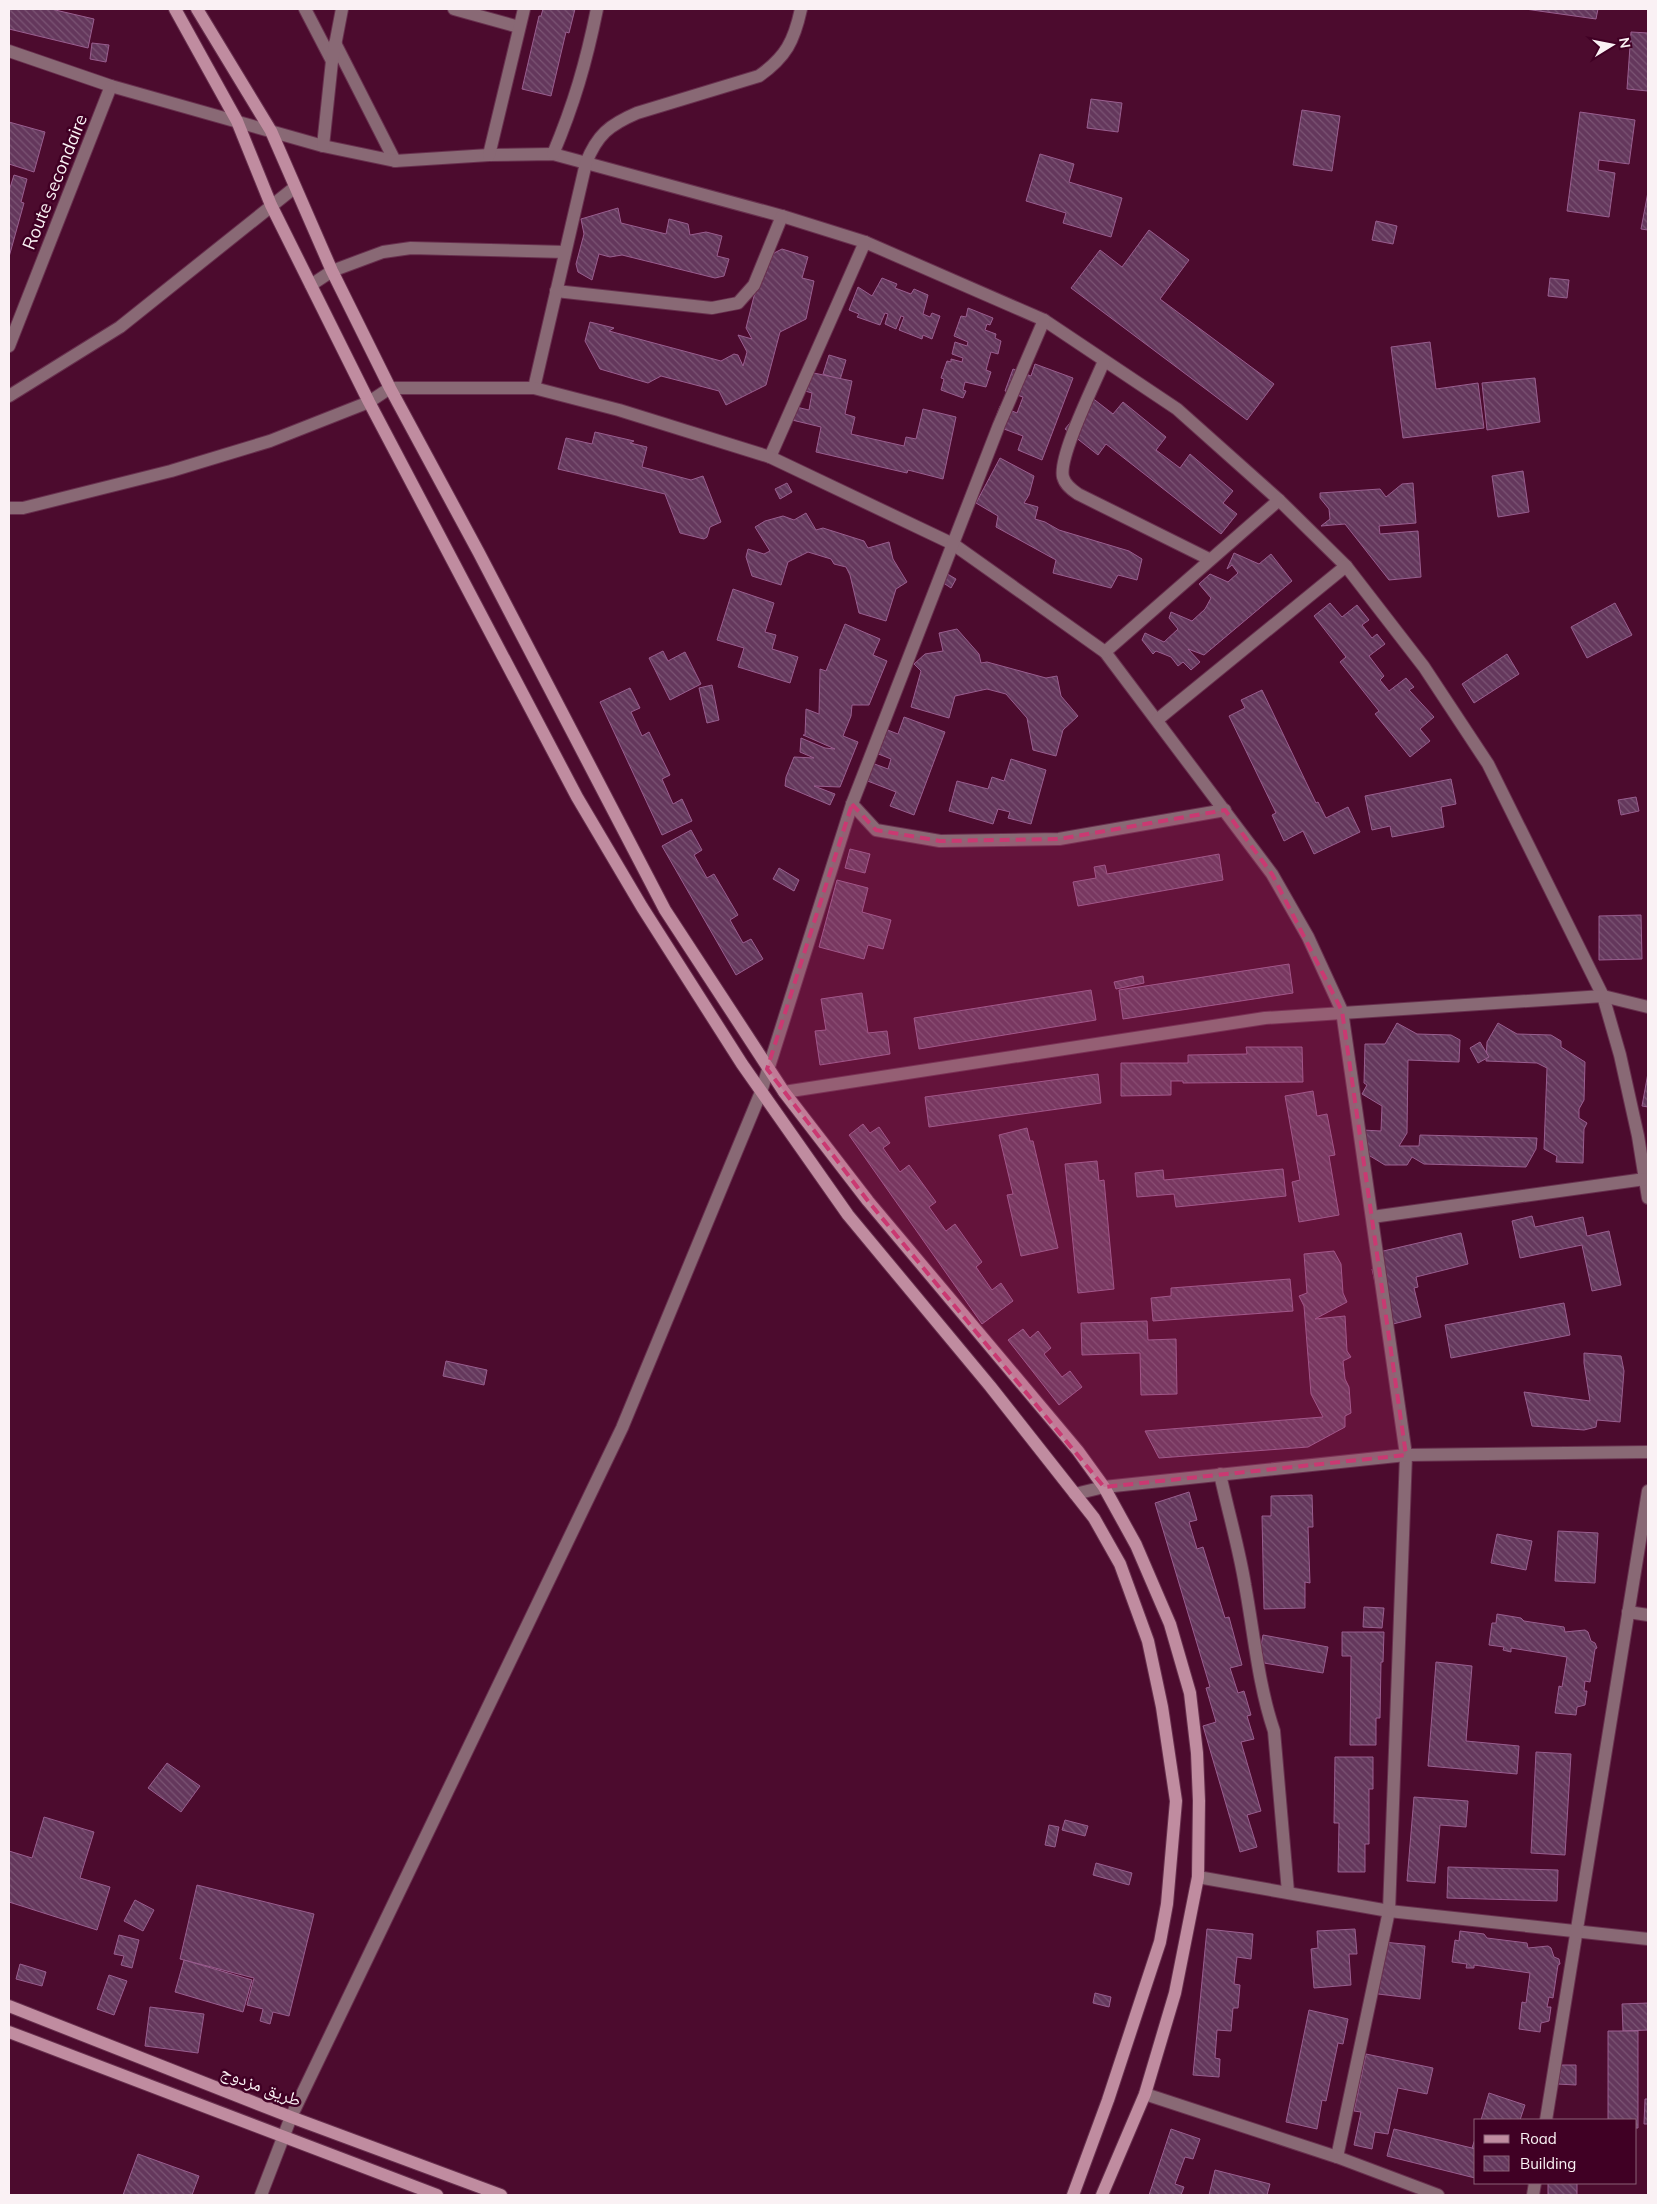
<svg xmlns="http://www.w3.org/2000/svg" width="1657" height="2204" viewBox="0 0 1657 2204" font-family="Mulish,'Noto Naskh Arabic',sans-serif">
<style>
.building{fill:url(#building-back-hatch);stroke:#995e8f}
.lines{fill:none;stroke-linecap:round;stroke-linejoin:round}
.street-casing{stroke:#68304e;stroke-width:14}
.secondary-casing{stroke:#68304e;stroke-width:14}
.street{stroke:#896975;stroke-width:12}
.secondary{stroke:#c08ca0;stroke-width:12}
.marked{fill:#ca3972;fill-opacity:0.2;stroke:#ca3972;stroke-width:4;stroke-dasharray:10 6;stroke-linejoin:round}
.labels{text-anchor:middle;stroke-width:5;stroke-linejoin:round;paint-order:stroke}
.street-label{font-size:18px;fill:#faf1f4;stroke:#400024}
</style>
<defs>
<pattern id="building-back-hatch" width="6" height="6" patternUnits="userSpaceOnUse" patternTransform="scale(1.25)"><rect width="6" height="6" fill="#64375c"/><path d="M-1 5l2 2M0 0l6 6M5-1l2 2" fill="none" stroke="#7b5474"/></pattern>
</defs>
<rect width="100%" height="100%" fill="#4c0b2e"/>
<!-- building -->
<g class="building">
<polygon points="9,9 51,9 94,19 88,48 9,29"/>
<polygon points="543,9 575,9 569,33 566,32 551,96 522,89 539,16 541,16"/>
<polygon points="1525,9 1598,9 1596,19"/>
<polygon points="1631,32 1648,33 1648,91 1627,89"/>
<polygon points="92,43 109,45 106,62 90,59"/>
<polygon points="1091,99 1122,103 1118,132 1087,128"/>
<polygon points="1302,110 1340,116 1332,171 1293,165"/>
<polygon points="1580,112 1635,120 1629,164 1599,160 1598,170 1615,173 1609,217 1567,211"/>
<polygon points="9,122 45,132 34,172 9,164"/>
<polygon points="1040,154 1074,164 1069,182 1122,198 1111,237 1063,223 1066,213 1026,201"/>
<polygon points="14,175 27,179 21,202 24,203 9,257 9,191"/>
<polygon points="1648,192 1648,230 1641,229"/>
<polygon points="618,208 621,223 666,234 669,219 688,224 690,235 706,232 722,236 717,256 729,259 724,276 715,278 622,255 610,257 599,254 592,280 578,272 576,264 584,234 581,219"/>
<polygon points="1376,221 1397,226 1393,244 1372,240"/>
<polygon points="1149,230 1189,260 1160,299 1274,384 1247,420 1071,288 1100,250 1122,267"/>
<polygon points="782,249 808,257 802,278 814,281 806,319 780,332 766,385 726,405 719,391 661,376 648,383 600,369 585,341 590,322 614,328 609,331 721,361 734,354 738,355 743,366 747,352 738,335 752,339 746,328 754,296 774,253"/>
<polygon points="882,278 897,284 895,288 911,294 914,289 928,295 923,314 930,317 932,313 940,316 932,339 923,335 922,339 899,330 904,317 901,316 896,329 885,324 888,314 885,313 880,325 857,317 859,314 849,310 858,287 872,296"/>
<polygon points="1550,278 1569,280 1567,298 1548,296"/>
<polygon points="968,308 993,318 990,325 987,324 985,330 996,334 995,338 1001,341 998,354 991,352 986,370 991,372 986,387 965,382 963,390 966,391 963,398 941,390 944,379 941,378 947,361 951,362 951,359 962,362 963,358 952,354 955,342 967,346 968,342 954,336 961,316 966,317"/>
<polygon points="1430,342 1436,389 1478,383 1484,428 1403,438 1391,347"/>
<polygon points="829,355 846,360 840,380 823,374"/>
<polygon points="1035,364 1073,378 1042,460 1018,450 1023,436 993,425 1000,406 1017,413 1023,397 1005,391 1013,369 1031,376"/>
<polygon points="809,372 852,381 845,414 855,417 851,434 904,446 906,437 916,439 923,409 956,417 943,479 908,470 907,473 816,452 821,427 792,420 796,407 809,410 812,393 805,391"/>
<polygon points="1535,378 1540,422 1487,430 1482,383"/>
<polygon points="1091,397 1113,414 1123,402 1166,437 1156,450 1180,468 1190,454 1233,491 1223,503 1237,514 1221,534 1106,444 1098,455 1065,429"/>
<polygon points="595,432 634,441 630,443 647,447 642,467 691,480 703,476 721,522 710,527 707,537 704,539 680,533 665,494 558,469 566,438 592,444"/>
<polygon points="1000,458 1034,476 1029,495 1024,503 1038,507 1035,519 1045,522 1059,530 1129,551 1142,559 1137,580 1118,575 1111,588 1053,573 1056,560 996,527 998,516 976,503"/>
<polygon points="1523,471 1529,512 1498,517 1492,476"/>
<polygon points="787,483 792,492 780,499 775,489"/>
<polygon points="1413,483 1416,523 1379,526 1380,534 1418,531 1421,577 1389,580 1345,524 1321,526 1330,519 1329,509 1320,498 1320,493 1380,489 1386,497 1402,484"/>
<polygon points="806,513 816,530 823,528 864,541 868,548 889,542 893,559 907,582 896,589 886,621 859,613 850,575 846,567 834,564 831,559 808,552 788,562 781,585 752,576 746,557 748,549 764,554 770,551 755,527 765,521 783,516 794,520"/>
<polygon points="1234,553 1259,564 1271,554 1292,581 1204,655 1188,649 1200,662 1191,670 1183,662 1178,666 1171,657 1156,651 1153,654 1142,640 1145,633 1164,642 1178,629 1169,618 1171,612 1192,621 1205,609 1211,598 1199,584 1210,574 1228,582 1238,573 1232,565 1227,569"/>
<polygon points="944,572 956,579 951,588 939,580"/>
<polygon points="733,589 774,603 765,632 776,635 772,649 798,657 790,683 738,667 744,648 717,640"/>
<polygon points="1330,603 1342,617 1357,605 1369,620 1362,625 1372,638 1377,634 1385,644 1369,656 1384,676 1380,680 1389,691 1406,678 1414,687 1409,690 1434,717 1420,729 1430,741 1410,757 1375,714 1379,711 1340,662 1346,657 1314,616"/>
<polygon points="1615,603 1632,635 1587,658 1571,627"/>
<polygon points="845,624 880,639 873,655 887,661 869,705 852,705 851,716 843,736 858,742 840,787 814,786 835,794 830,805 785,786 786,777 794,757 814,758 800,752 801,738 825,748 835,749 803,735 805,735 806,709 819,714 820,669 826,671"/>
<polygon points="957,629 979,654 981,663 987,662 1046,678 1057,676 1061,696 1078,716 1063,730 1056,756 1033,750 1027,718 1006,694 987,689 955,696 949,718 911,707 921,671 914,664 925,654 943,651 939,633"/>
<polygon points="663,651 668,661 685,652 701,684 670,700 649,658"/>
<polygon points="1507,654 1519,674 1474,703 1462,684"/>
<polygon points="712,685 719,720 707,723 699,688"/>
<polygon points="630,688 640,708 631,712 642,736 649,732 670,775 662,779 673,804 682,799 692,821 662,835 600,702"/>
<polygon points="1262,690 1316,803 1318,802 1326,818 1348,807 1360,832 1314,854 1303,831 1284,841 1272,815 1276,813 1229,716 1245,708 1241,700"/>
<polygon points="904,717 945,732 914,815 890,806 896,792 865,780 872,763 888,769 891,759 876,753 885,729 898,734"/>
<polygon points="1011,759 1046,770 1031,824 1008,818 1010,812 998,809 993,824 949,811 957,781 988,789 992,777 1004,781"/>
<polygon points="1451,779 1456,804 1441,807 1444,827 1392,837 1390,826 1372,830 1365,796"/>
<polygon points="1636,797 1639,811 1621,815 1618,800"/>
<polygon points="691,830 702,850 694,855 707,878 714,874 738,915 730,920 743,943 751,939 763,959 736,975 662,846"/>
<polygon points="850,849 870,854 865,873 845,868"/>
<polygon points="1219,854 1223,880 1078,906 1073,882 1096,878 1094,867 1105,865 1107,874"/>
<polygon points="779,868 799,880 794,891 773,879"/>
<polygon points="837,880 868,888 862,912 891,920 883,949 868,945 864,959 819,947"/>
<polygon points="1641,915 1642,959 1599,960 1599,916"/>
<polygon points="1289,964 1293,993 1123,1019 1119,990"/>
<polygon points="1143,976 1144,983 1116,989 1114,982"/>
<polygon points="1091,990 1096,1020 919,1049 914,1018"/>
<polygon points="862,993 868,1033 887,1031 890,1054 820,1065 815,1031 826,1030 821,999"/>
<polygon points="1397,1023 1417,1034 1451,1035 1460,1040 1459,1062 1408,1060 1407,1133 1399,1146 1419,1146 1420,1135 1537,1138 1536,1149 1526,1167 1424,1164 1412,1157 1407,1165 1385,1165 1370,1156 1361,1156 1362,1130 1381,1131 1382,1106 1362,1094 1367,1085 1364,1083 1365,1044 1385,1044"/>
<polygon points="1498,1023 1517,1034 1551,1035 1561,1041 1561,1047 1585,1062 1584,1100 1579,1109 1579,1118 1587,1123 1584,1129 1583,1163 1556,1162 1557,1156 1544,1149 1547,1068 1537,1063 1486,1061 1487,1042"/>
<polygon points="1480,1042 1489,1057 1478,1063 1470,1048"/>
<polygon points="1246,1047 1302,1047 1303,1082 1183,1083 1183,1081 1171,1081 1171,1095 1121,1096 1121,1063 1188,1063 1188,1055 1247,1054"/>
<polygon points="1648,1073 1648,1107 1642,1106"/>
<polygon points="1098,1074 1101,1103 929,1127 925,1097"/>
<polygon points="1313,1091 1317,1116 1327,1114 1335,1155 1329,1156 1339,1215 1299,1222 1292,1182 1300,1180 1285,1096"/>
<polygon points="863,1124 870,1133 879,1127 890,1143 883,1148 900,1172 909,1165 936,1202 929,1207 946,1231 955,1224 982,1262 976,1267 992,1290 1001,1283 1013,1301 982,1324 849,1135"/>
<polygon points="1027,1128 1030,1141 1033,1141 1058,1248 1021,1256 1007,1195 1013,1194 999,1135"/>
<polygon points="1097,1161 1099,1181 1104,1180 1114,1289 1078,1293 1065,1164"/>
<polygon points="1283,1169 1286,1196 1176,1207 1174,1194 1137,1197 1135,1173 1163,1170 1164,1180"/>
<polygon points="1532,1216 1535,1227 1583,1217 1587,1236 1609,1231 1621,1285 1592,1291 1582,1245 1520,1258 1512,1221"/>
<polygon points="1461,1233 1468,1264 1416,1277 1418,1287 1414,1288 1421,1317 1385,1326 1372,1269 1382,1267 1379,1252"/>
<polygon points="1334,1251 1341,1264 1343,1293 1347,1302 1315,1319 1345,1316 1347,1351 1351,1357 1343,1361 1345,1379 1349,1387 1351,1413 1345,1416 1345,1427 1308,1447 1159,1458 1145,1431 1323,1417 1311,1394 1304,1306 1299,1296 1307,1293 1304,1254"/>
<polygon points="1290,1279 1293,1311 1153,1321 1151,1298 1171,1296 1171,1288"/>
<polygon points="1564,1303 1570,1335 1451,1358 1445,1325"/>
<polygon points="1147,1321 1148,1340 1176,1339 1177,1394 1141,1395 1140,1353 1082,1355 1081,1323"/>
<polygon points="1023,1329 1030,1338 1038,1331 1051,1348 1044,1354 1062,1377 1070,1371 1082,1387 1059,1405 1008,1340"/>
<polygon points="1584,1353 1621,1356 1624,1371 1620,1422 1597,1420 1596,1427 1584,1430 1532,1426 1524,1392 1590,1401 1584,1363"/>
<polygon points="446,1361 487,1370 484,1385 443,1376"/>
<polygon points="1189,1492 1197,1520 1189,1522 1197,1549 1203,1547 1225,1618 1229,1617 1242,1665 1230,1668 1238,1693 1244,1691 1251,1715 1247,1716 1254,1739 1241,1742 1261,1811 1247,1815 1257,1847 1240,1852 1203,1726 1216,1722 1206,1688 1210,1687 1155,1503"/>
<polygon points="1312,1495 1313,1527 1308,1527 1310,1583 1305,1582 1305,1608 1264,1609 1262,1516 1271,1516 1271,1496"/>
<polygon points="1558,1531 1598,1533 1595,1583 1555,1581"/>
<polygon points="1497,1534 1532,1541 1526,1570 1491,1563"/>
<polygon points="1364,1607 1384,1608 1382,1628 1363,1627"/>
<polygon points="1497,1614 1521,1618 1524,1621 1564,1627 1565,1632 1585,1630 1588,1632 1591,1641 1595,1643 1597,1648 1595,1649 1590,1682 1585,1681 1584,1691 1587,1691 1585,1705 1577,1707 1576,1715 1555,1713 1559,1686 1562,1687 1567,1657 1511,1648 1511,1652 1503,1650 1504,1647 1489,1645 1492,1623 1496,1623"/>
<polygon points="1342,1632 1384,1632 1383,1662 1381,1662 1380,1718 1376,1718 1376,1745 1350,1745 1351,1656 1342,1656"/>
<polygon points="1263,1635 1328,1647 1323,1673 1258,1662"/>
<polygon points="1436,1662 1472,1666 1466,1741 1519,1746 1517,1774 1428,1766"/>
<polygon points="1536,1752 1571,1754 1565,1855 1531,1853"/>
<polygon points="1335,1757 1373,1757 1373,1789 1369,1789 1369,1844 1365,1844 1365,1872 1338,1872 1339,1823 1334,1823"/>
<polygon points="167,1763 200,1786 181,1812 148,1788"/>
<polygon points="1414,1797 1468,1801 1466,1827 1440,1825 1435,1883 1407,1881"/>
<polygon points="44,1817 94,1832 80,1878 110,1887 97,1930 9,1902 9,1851 32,1858"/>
<polygon points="1065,1820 1088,1826 1085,1836 1062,1830"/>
<polygon points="1049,1825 1059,1827 1055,1847 1045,1845"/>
<polygon points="1096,1863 1132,1873 1129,1885 1093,1875"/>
<polygon points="1448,1867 1558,1870 1557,1901 1447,1898"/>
<polygon points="197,1885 314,1914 289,2016 273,2012 270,2024 260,2021 263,2009 247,2005 254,1978 180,1959"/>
<polygon points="135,1900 154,1910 143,1931 124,1921"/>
<polygon points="1207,1929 1253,1934 1251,1959 1237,1957 1234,1984 1240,1985 1238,2008 1233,2008 1231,2031 1217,2030 1215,2058 1220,2059 1219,2077 1193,2075"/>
<polygon points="1355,1929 1357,1954 1349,1954 1351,1985 1314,1988 1311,1949 1318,1948 1317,1931"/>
<polygon points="1460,1931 1484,1934 1487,1938 1527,1943 1528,1948 1548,1946 1551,1948 1554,1957 1559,1959 1560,1964 1558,1965 1553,1998 1549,1997 1547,2007 1551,2007 1549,2021 1541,2023 1540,2032 1519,2029 1522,2002 1526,2003 1530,1973 1474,1965 1474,1968 1466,1968 1467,1964 1452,1962 1455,1940 1459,1941"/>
<polygon points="119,1935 139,1940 132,1968 121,1965 124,1956 114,1954"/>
<polygon points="1383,1942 1425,1946 1420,1999 1378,1994"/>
<polygon points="184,1960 252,1980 243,2012 175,1992"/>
<polygon points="20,1964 46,1972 42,1986 16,1979"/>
<polygon points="109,1975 127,1981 114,2015 97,2009"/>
<polygon points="1095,1993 1111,1997 1109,2007 1093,2003"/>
<polygon points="1648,2003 1648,2030 1623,2031 1622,2004"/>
<polygon points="150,2007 204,2014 198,2053 145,2046"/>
<polygon points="1309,2010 1348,2019 1343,2044 1338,2043 1326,2101 1322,2100 1317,2129 1286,2122"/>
<polygon points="1608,2031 1638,2031 1638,2128 1636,2128 1636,2120 1608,2120"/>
<polygon points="1366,2054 1433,2068 1427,2094 1398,2088 1388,2134 1375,2132 1372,2149 1354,2145 1361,2112 1354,2111"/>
<polygon points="1558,2065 1576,2065 1576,2085 1557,2084"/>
<polygon points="1489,2093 1525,2105 1520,2120 1481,2120"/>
<polygon points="1645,2099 1648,2099 1648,2124 1644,2124"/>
<polygon points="1171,2129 1200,2139 1193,2159 1185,2157 1175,2184 1184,2187 1181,2195 1149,2195"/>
<polygon points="1394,2129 1476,2149 1475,2178 1387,2156"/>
<polygon points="1476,2136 1476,2149 1472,2148"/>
<polygon points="138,2154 199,2176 192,2195 123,2195"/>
<polygon points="1215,2170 1270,2184 1267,2195 1209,2195"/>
<rect x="1548" y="2183" width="29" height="12"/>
</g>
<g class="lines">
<!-- street casing -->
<g class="street-casing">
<g id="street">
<polyline points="305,9 332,61"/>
<polyline points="454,9 519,27"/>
<polyline points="335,43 395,161"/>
<polyline points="9,51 111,86 323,146 395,161 489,155 553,154 782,216 865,242 1044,320 1177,409 1279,500 1346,566 1424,667 1488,764 1603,996 1620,1055 1638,1136 1648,1198"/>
<polyline points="323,146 332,61 342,9"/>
<path d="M553,154C574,104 586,63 597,9"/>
<polyline points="489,155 524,9"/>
<polyline points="311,285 332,271 383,252 411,248 565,252"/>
<polyline points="556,291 712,308 738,303 754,285 782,216"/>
<polyline points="9,346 111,86"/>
<path d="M1104,361C1095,383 1058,457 1063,477C1065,485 1072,490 1078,494L1209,559"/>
<path d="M534,388L586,163C597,135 609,125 637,113L759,76C786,57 794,41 801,9"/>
<polyline points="9,396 120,327 294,188"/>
<polyline points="770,457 865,242"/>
<polyline points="9,508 23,508 171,471 270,441 369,402 390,388 534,388 619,410 770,457 953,544 1105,652 1272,874 1308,937 1342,1011 1406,1455 1389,1911 1337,2157"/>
<polyline points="1105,652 1279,500"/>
<polyline points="1157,720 1346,566"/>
<polyline points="852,804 876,830 940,841 1059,839 1225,810"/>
<polyline points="784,1092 1265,1018 1603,996 1648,1007"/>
<polyline points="1372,1217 1645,1179"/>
<path d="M1220,1474C1228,1511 1239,1548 1245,1585C1254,1633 1258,1684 1274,1731L1288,1892"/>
<polyline points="1075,1494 1104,1487 1406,1455 1648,1452"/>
<polyline points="1628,1612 1648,1615"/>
<polyline points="1198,1877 1389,1911 1648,1939"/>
<polyline points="1145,2094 1337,2157 1438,2195"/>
<polyline points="1546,2120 1648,1491"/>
<polyline points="261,2195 291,2117 622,1428 761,1092 852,804 999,425 1044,320"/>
<polyline points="1533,2195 1535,2183"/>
</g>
</g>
<!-- secondary casing -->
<g class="secondary-casing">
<g id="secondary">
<polyline points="175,9 237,121 271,205 369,402 577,797 642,907 742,1064 848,1215 990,1386 1094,1518 1120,1564 1148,1641 1162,1707 1176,1801 1167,1904 1160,1942 1108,2100 1073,2195"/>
<polyline points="197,9 271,131 332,271 390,388 479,553 665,910 784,1092 868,1201 1078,1451 1104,1487 1136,1545 1170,1624 1190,1693 1197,1753 1199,1801 1198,1877 1175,1993 1145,2094 1102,2195"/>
<polyline points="9,2006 291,2117 501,2195"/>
<polyline points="9,2032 437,2195"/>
</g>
</g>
<!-- street -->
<use href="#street" class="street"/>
<!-- secondary -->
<use href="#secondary" class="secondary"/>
</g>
<!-- marked area -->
<path class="marked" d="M852,804L876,830L940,841L1059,839L1225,810L1272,874L1342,1011L1406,1455L1104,1487L868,1201L767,1069Z"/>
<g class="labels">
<!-- street labels -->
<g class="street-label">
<text transform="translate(55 182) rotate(-68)" y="6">Route secondaire</text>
<text transform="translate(261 2086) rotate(21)" y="6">طريق مزدوج</text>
</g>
</g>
<!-- border -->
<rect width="1657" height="2204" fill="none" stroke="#faf1f4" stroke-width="20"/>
<!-- legend -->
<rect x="1474" y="2119" width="162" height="65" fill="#400024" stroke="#8a6077"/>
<rect x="1484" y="2135" width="25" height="8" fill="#c08ca0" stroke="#8a6077"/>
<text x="1520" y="2144" font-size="15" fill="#faf1f4">Road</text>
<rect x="1484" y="2156" width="25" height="15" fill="url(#building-back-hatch)" stroke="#8a6077"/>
<text x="1520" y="2169" font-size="15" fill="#faf1f4">Building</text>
<!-- north arrow -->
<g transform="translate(1612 45) rotate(80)" stroke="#400024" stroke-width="4" paint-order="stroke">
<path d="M0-4L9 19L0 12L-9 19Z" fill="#faf1f4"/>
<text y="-8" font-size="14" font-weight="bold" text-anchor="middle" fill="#faf1f4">N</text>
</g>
</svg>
